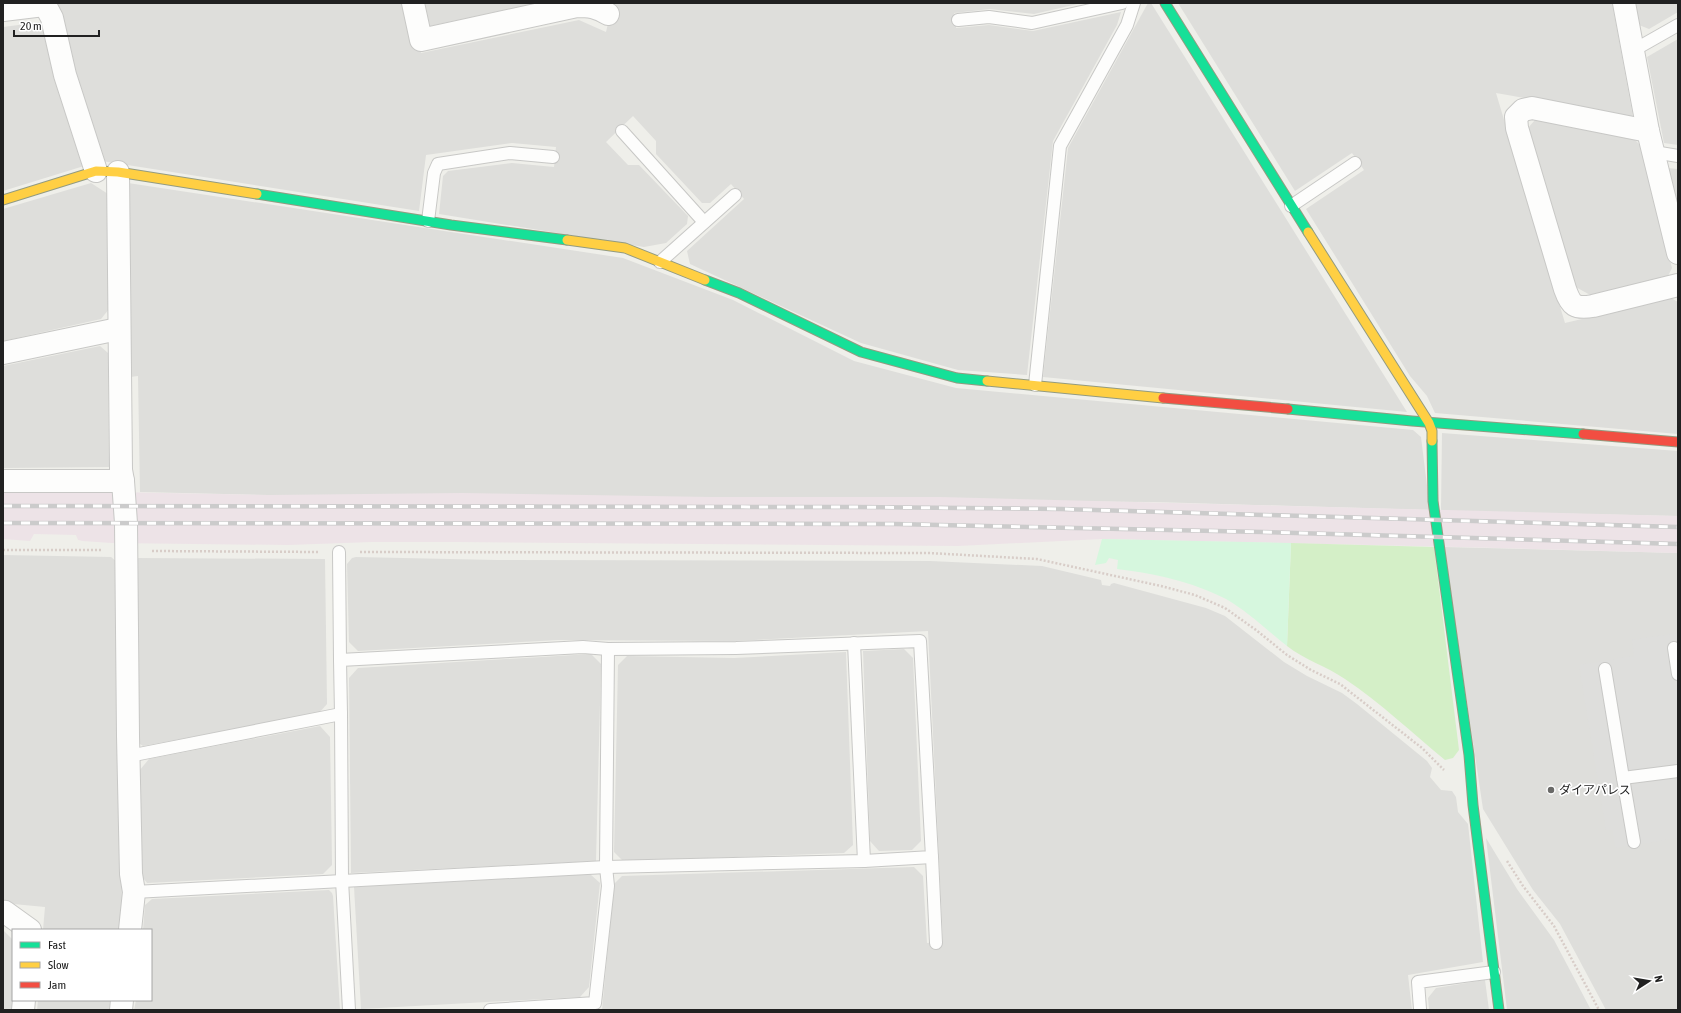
<svg xmlns="http://www.w3.org/2000/svg" width="1681" height="1013" viewBox="0 0 1681 1013" font-family="'Asap Condensed','Noto Sans JP',sans-serif">
<style>
.residential{fill:#dededb}
.industrial{fill:#ede3e7}
.grass{fill:#d4efc7}
.park{fill:#d6f7de}
.parking{fill:#dededc}
.lines{fill:none;stroke-linecap:round;stroke-linejoin:round}
.lane-casing{stroke:#c8c8c6;stroke-width:14}
.street-casing{stroke:#c8c8c6;stroke-width:24}
.fast-casing{stroke:#939b80;stroke-width:11}
.slow-casing{stroke:#939b80;stroke-width:11}
.jam-casing{stroke:#939b80;stroke-width:11}
.path{stroke:#d8cdc8;stroke-width:2.5;stroke-dasharray:2 2;stroke-linecap:butt}
.lane{stroke:#fdfdfc;stroke-width:12}
.street{stroke:#fdfdfc;stroke-width:22}
.fast{stroke:#16e098;stroke-width:9}
.slow{stroke:#ffcf43;stroke-width:9}
.jam{stroke:#f24e42;stroke-width:9}
.rail-casing{stroke:#cbcbcb;stroke-width:4.5}
.rail{stroke:#fff;stroke-width:3;stroke-dasharray:9;stroke-linecap:butt}
.poi-dot{fill:#696967;stroke:#fff;stroke-width:1.5}
.labels{text-anchor:middle;stroke-width:3.5;stroke-linejoin:round;paint-order:stroke}
.poi-label{font-size:12px;fill:#212121;stroke:#fff;text-anchor:start}
</style>
<rect width="100%" height="100%" fill="#efefea"/>
<!-- residential -->
<g class="residential">
<polygon points="58,3 402,3 408,33 416,31 421,53 579,20 606,32 613,3 1082,3 1034,14 990,9 954,13 956,28 989,25 1033,31 1121,12 1117,25 1053,141 1027,375 958,370 861,343 690,264 687,251 744,199 731,184 710,203 702,203 656,154 656,141 633,116 606,142 628,165 639,165 688,216 687,224 666,243 644,247 439,214 443,176 448,171 512,163 554,167 556,147 512,143 426,155 419,211 102,161 73,71 60,18"/>
<polygon points="425,3 537,3 430,26"/>
<polygon points="1148,3 1151,3 1407,412 1043,377 1068,148"/>
<polygon points="1178,3 1612,3 1633,117 1496,93 1565,323 1671,298 1678,302 1678,434 1435,413 1427,396 1410,376 1306,209 1364,170 1352,153 1295,191"/>
<polygon points="1634,3 1678,3 1678,12 1649,29 1639,25"/>
<polygon points="42,22 84,166 3,191 3,27"/>
<polygon points="1678,39 1678,145 1664,143 1647,57"/>
<polygon points="1535,120 1633,138 1641,146 1672,268 1667,278 1592,296 1574,286 1528,128"/>
<polygon points="1667,168 1678,169 1678,210"/>
<polygon points="91,183 108,194 109,309 101,319 3,341 3,209"/>
<polygon points="128,183 623,258 733,300 854,361 956,388 1413,430 1421,437 1430,510 1154,502 268,495 140,492 138,376 130,377"/>
<polygon points="100,346 108,353 109,467 3,468 3,366"/>
<polygon points="1442,433 1678,451 1678,516 1441,511"/>
<polygon points="1444,547 1678,553 1678,1010 1606,1010 1560,924 1533,890 1483,809"/>
<polygon points="3,555 111,557 117,562 122,908 119,930 43,930 45,907 3,903"/>
<polygon points="356,557 497,560 930,561 1042,566 1101,580 1102,585 1110,586 1111,584 1114,583 1206,608 1225,616 1284,662 1307,676 1342,693 1357,704 1427,761 1432,768 1430,777 1441,790 1452,791 1456,797 1458,812 1468,824 1483,962 1408,975 1412,1010 602,1010 614,884 622,876 914,867 923,876 927,943 943,941 928,631 734,641 558,640 358,651 349,642 347,564 352,558"/>
<polygon points="137,558 325,559 327,704 319,713 143,746 134,740"/>
<polygon points="904,649 913,658 921,841 912,850 879,851 870,841 863,651"/>
<polygon points="846,652 853,845 844,853 623,861 614,852 618,665 627,656 734,658"/>
<polygon points="591,654 601,664 596,861 351,873 349,678 358,668"/>
<polygon points="320,726 330,737 332,865 323,874 147,883 140,874 139,771 149,759"/>
<polygon points="1486,838 1517,889 1554,940 1591,1010 1507,1010"/>
<polygon points="590,874 600,883 589,987 580,997 361,1009 354,887"/>
<polygon points="329,890 332,893 333,896 340,1010 134,1010 136,1000 151,1000 151,930 143,930 145,905 152,899"/>
<polygon points="3,930 13,940 12,1010 3,1010"/>
<polygon points="1485,980 1489,1010 1424,1010 1429,1009 1428,998 1436,988"/>
<polygon points="38,1000 110,1000 109,1010 37,1010"/>
</g>
<!-- industrial -->
<polygon class="industrial" points="113,492 268,495 462,493 712,497 940,497 1678,516 1678,553 1459,547 1102,539 958,546 458,542 372,542 288,545 112,543 83,541 78,540 76,535 34,534 30,541 3,539 3,493"/>
<!-- grass -->
<path class="grass" d="M1291,543L1434,547L1459,750L1453,758L1445,760C1412,733 1381,703 1345,679C1326,666 1305,660 1287,646Z"/>
<!-- park -->
<path class="park" d="M1102,539L1291,543L1287,646C1268,631 1247,611 1226,599C1190,581 1157,574 1117,569L1118,560L1109,558L1106,563L1095,565Z"/>
<!-- parking -->
<polygon class="parking" points="1678,633 1678,838 1615,848 1612,830 1606,830 1579,665 1634,656 1632,640"/>
<g class="lines">
<!-- lane casing -->
<g class="lane-casing">
<g id="lane">
<polyline points="958,20 989,17 1032,23 1122,3"/>
<polyline points="1634,50 1678,25"/>
<polyline points="622,131 704,222"/>
<polyline points="1654,152 1678,156"/>
<polyline points="1291,206 1355,163"/>
<polyline points="428,221 434,173 438,164 510,153 553,157"/>
<polyline points="660,262 735,195"/>
<polyline points="1035,385 1060,146 1127,25 1134,3"/>
<polyline points="339,552 340,660"/>
<polyline points="854,643 864,861"/>
<polyline points="1674,648 1678,674"/>
<polyline points="1605,669 1623,778 1678,771"/>
<polyline points="341,714 342,880 349,1010"/>
<polyline points="129,756 341,714 340,660 583,647 608,649 736,648 920,641 932,857 864,861 606,867 134,892"/>
<polyline points="1623,778 1634,842"/>
<polyline points="932,857 936,943"/>
<polyline points="1420,1009 1418,982 1494,972"/>
<polyline points="490,1010 595,1003 608,886 606,867 608,649"/>
</g>
</g>
<!-- street casing -->
<g class="street-casing">
<g id="street">
<polyline points="44,3 52,18 65,75 96,171"/>
<path d="M413,3L421,40L577,6C589,6 597,7 608,14"/>
<polyline points="1624,3 1648,131 1678,253"/>
<polyline points="3,10 44,5"/>
<path d="M1648,131L1532,108L1523,110L1516,117L1517,128L1565,289C1571,306 1575,309 1593,306L1678,285"/>
<polyline points="118,172 121,470 123,481 126,523 128,736 131,874 134,892 130,930"/>
<polyline points="3,353 118,329"/>
<polyline points="3,481 123,481"/>
<polyline points="3,913 5,912 30,930"/>
<polyline points="23,1010 24,1000"/>
<polyline points="121,1010 122,1000"/>
</g>
</g>
<!-- fast casing -->
<g class="fast-casing">
<g id="fast">
<polyline points="1165,3 1308,232"/>
<polyline points="257,194 451,225 567,240"/>
<polyline points="705,280 739,293 861,352 957,378 987,381"/>
<polyline points="1288,409 1412,421 1583,434"/>
<polyline points="1432,441 1433,501 1469,755 1473,805 1499,1010"/>
</g>
</g>
<!-- slow casing -->
<g class="slow-casing">
<g id="slow">
<polyline points="3,200 96,171 118,172 257,194"/>
<polyline points="1308,232 1429,423 1432,431 1432,441"/>
<polyline points="567,240 625,248 705,280"/>
<polyline points="987,381 1163,398"/>
</g>
</g>
<!-- jam casing -->
<g class="jam-casing">
<g id="jam">
<polyline points="1163,398 1288,409"/>
<polyline points="1583,434 1678,442"/>
</g>
</g>
<!-- path -->
<g class="path">
<polyline points="3,550 101,550"/>
<polyline points="152,551 319,552"/>
<polyline points="360,552 929,553 1037,559 1161,586 1195,595 1225,608 1256,630 1287,655 1311,670 1340,684 1422,748 1444,770"/>
<polyline points="1507,861 1523,886 1554,926 1599,1010"/>
</g>
<!-- lane -->
<use href="#lane" class="lane"/>
<!-- street -->
<use href="#street" class="street"/>
<!-- fast -->
<use href="#fast" class="fast"/>
<!-- slow -->
<use href="#slow" class="slow"/>
<!-- jam -->
<use href="#jam" class="jam"/>
<!-- rail casing -->
<g class="rail-casing">
<g id="rail">
<polyline points="3,506 854,507 1061,509 1678,527"/>
<polyline points="3,523 895,524 1263,532 1678,544"/>
</g>
</g>
<!-- rail -->
<use href="#rail" class="rail"/>
</g>
<!-- markers -->
<circle class="poi-dot" cx="1551" cy="790" r="4"/>
<g class="labels">
<!-- poi labels -->
<g class="poi-label">
<text x="1559" y="794">ダイアパレス</text>
</g>
</g>
<!-- border -->
<rect width="1681" height="1013" fill="none" stroke="#212121" stroke-width="8"/>
<!-- legend -->
<rect x="12" y="929" width="140" height="72" fill="#ffffff" stroke="#a6a6a6"/>
<rect x="20" y="942" width="20" height="6" fill="#16e098" stroke="#a6a6a6"/>
<text x="48" y="949" font-size="12" fill="#212121">Fast</text>
<rect x="20" y="962" width="20" height="6" fill="#ffcf43" stroke="#a6a6a6"/>
<text x="48" y="969" font-size="12" fill="#212121">Slow</text>
<rect x="20" y="982" width="20" height="6" fill="#f24e42" stroke="#a6a6a6"/>
<text x="48" y="989" font-size="12" fill="#212121">Jam</text>
<!-- north arrow -->
<g transform="translate(1649 981) rotate(78)" stroke="#ffffff" stroke-width="3" paint-order="stroke">
<path d="M0-3L7 15L0 10L-7 15Z" fill="#212121"/>
<text y="-6" font-size="11" font-weight="bold" text-anchor="middle" fill="#212121">N</text>
</g>
<!-- scale -->
<path d="M14 30v6h85v-6" fill="none" stroke="#212121" stroke-width="2"/>
<text x="20" y="30" font-size="12" fill="#212121" stroke="#ffffff" stroke-width="3" paint-order="stroke">20 m</text>
</svg>
